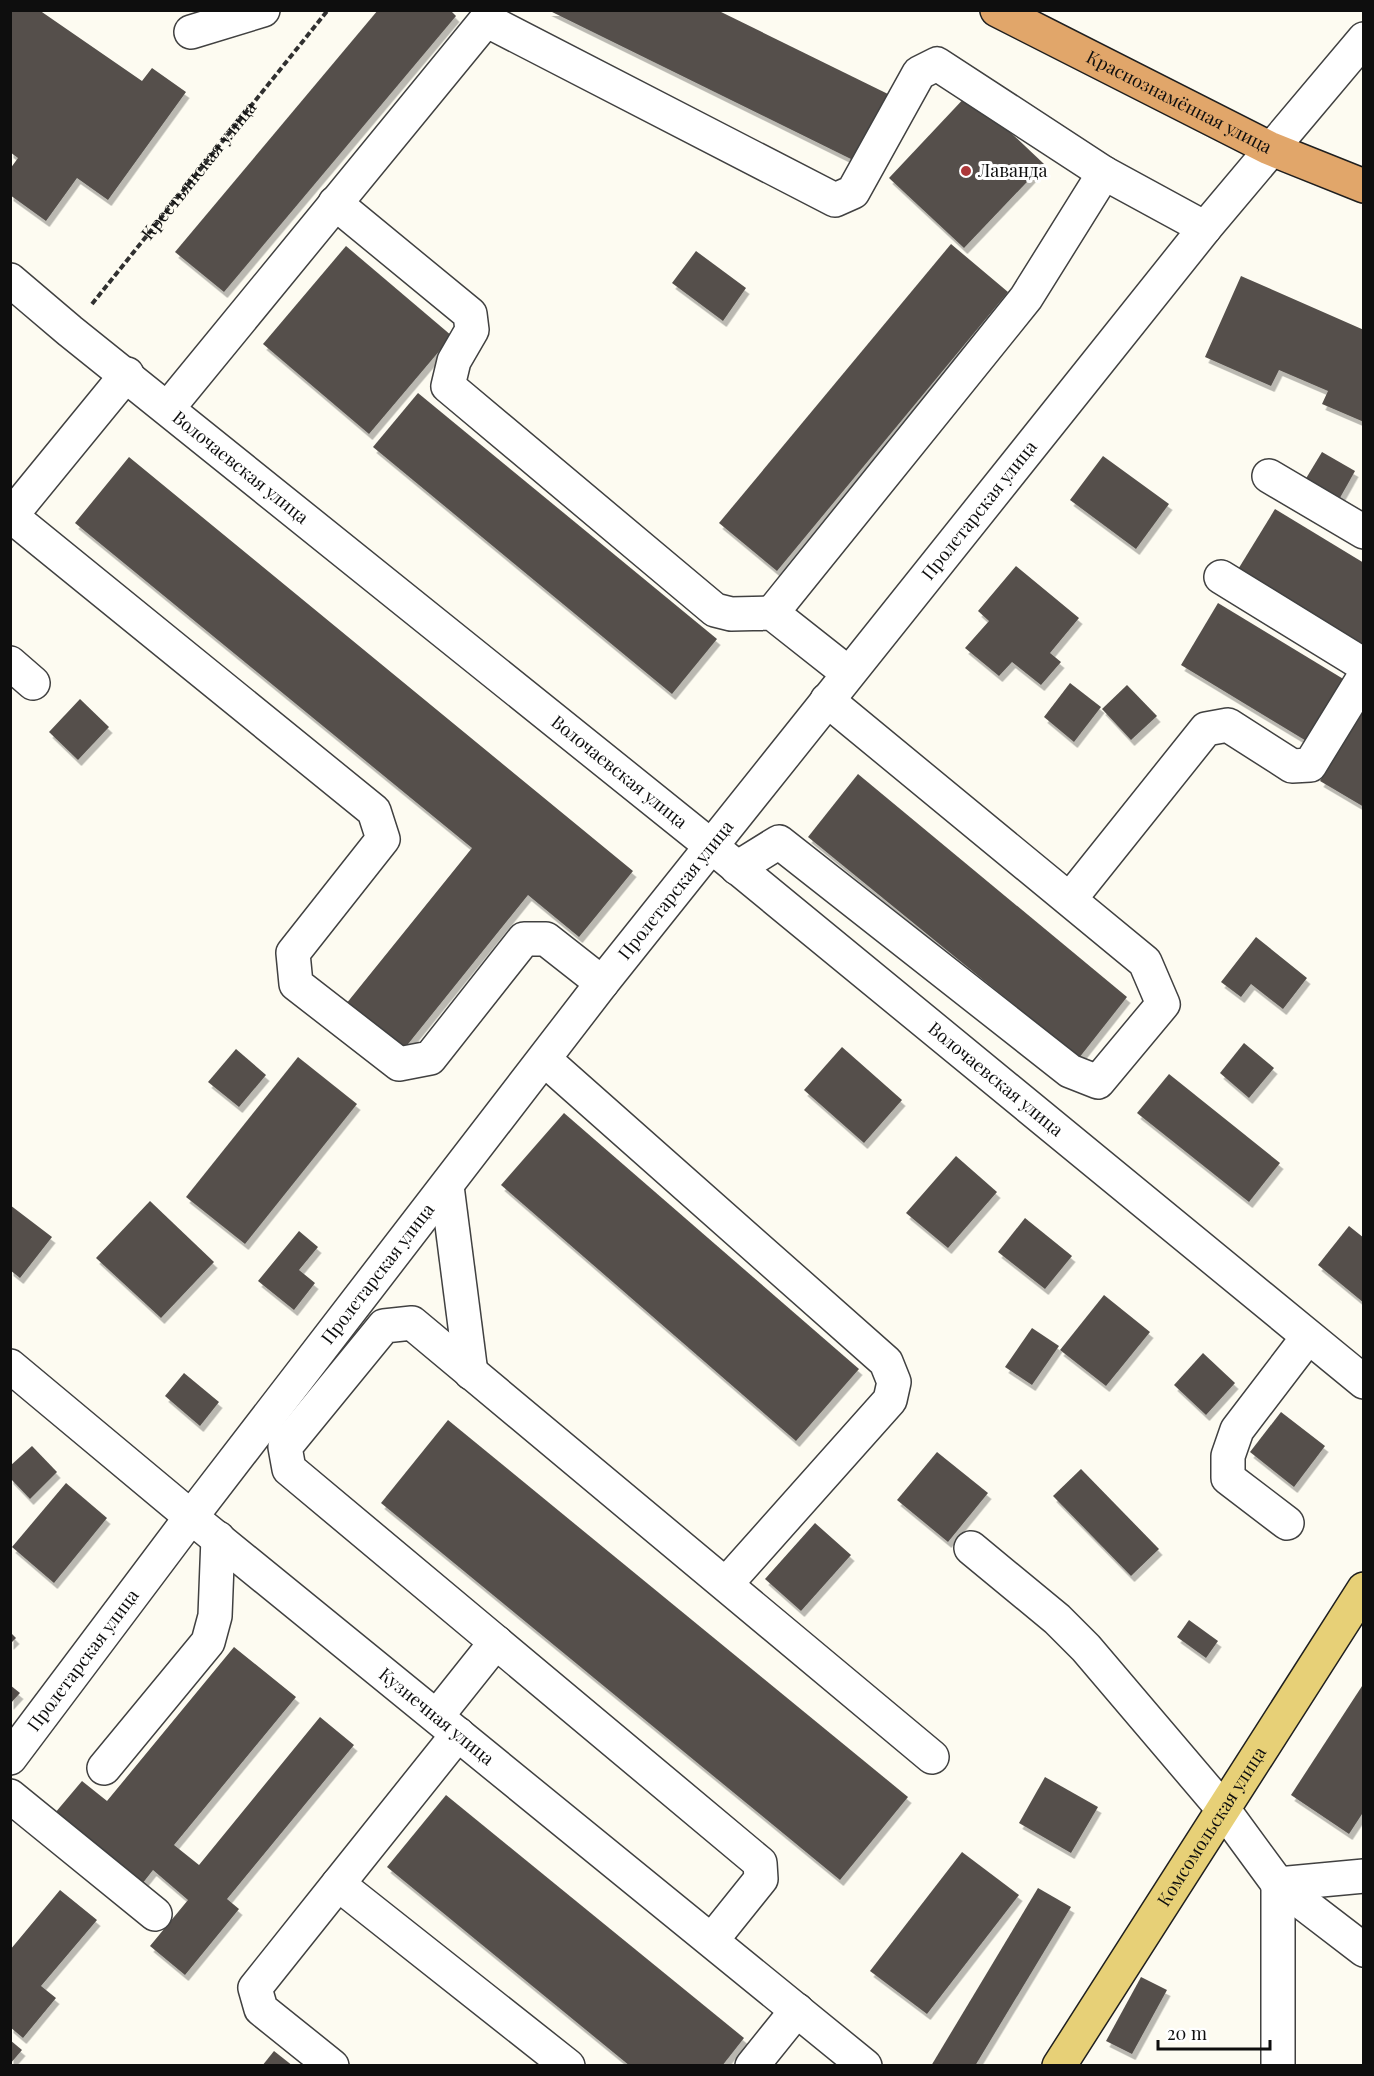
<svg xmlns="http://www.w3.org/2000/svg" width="1374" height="2076" viewBox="0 0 1374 2076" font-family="'Playfair Display',serif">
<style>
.building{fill:#55504c;filter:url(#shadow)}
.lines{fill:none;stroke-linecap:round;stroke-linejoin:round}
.minor-casing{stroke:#414141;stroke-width:36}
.major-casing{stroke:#1f1f1f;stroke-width:36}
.highway-casing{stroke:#1f1f1f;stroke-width:36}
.path{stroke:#303030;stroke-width:4;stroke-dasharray:6 3;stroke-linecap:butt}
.minor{stroke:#fff;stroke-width:33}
.major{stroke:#e7d077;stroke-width:33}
.highway{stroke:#e1a66a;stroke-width:33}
.poi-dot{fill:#ac3839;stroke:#fff;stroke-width:2}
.labels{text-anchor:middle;stroke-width:6;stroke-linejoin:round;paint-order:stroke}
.street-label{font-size:18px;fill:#0e0e0e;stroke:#fff}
.poi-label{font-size:18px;fill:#0e0e0e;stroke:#fff;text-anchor:start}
</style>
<defs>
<filter id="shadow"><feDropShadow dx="3.5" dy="6" stdDeviation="0" flood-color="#0004"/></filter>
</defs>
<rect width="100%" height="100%" fill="#fdfbf1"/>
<!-- building -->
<g class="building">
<polygon points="10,10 39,10 142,81 152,68 186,92 108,200 77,178 46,221 10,195 10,169 18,158 10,152"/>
<polygon points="378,10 450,10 456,16 224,292 175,252"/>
<polygon points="548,10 717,10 890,95 857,162"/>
<polygon points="969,93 1044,164 964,248 889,178"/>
<polygon points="951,244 1008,292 777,571 719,523"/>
<polygon points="346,246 452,336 369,434 263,344"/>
<polygon points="696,251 746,288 723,321 672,283"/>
<polygon points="1241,276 1364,330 1364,422 1322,404 1328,391 1279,370 1271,386 1205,357"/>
<polygon points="418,393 717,639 672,694 373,447"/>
<polygon points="1322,452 1355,471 1336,505 1302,485"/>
<polygon points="1103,456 1169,504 1136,549 1070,500"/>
<polygon points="129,457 633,871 579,937 528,895 404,1049 346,1004 472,848 75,523"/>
<polygon points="1275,509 1364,563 1364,648 1237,571"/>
<polygon points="1016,566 1079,618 1050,653 1061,662 1041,685 1012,662 999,676 965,648 989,621 978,611"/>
<polygon points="1218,603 1345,680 1308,742 1181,665"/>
<polygon points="1070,683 1101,707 1074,742 1044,717"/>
<polygon points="1127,685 1157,716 1131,740 1102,709"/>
<polygon points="80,699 109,727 78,760 49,732"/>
<polygon points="1364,708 1364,807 1320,781"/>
<polygon points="858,774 1127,997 1079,1058 808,837"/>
<polygon points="1256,937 1307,978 1283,1009 1251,984 1241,997 1221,982"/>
<polygon points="1244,1043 1274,1068 1249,1098 1220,1073"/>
<polygon points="842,1047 902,1100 864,1143 804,1090"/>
<polygon points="236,1049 266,1075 239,1107 208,1082"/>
<polygon points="298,1057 357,1104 245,1244 186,1197"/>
<polygon points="1169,1074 1280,1163 1249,1202 1137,1113"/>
<polygon points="564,1113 859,1369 796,1441 501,1185"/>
<polygon points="956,1156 997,1192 948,1248 906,1213"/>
<polygon points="150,1201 214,1262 161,1318 96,1258"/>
<polygon points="10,1205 52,1237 20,1278 10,1270"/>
<polygon points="1025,1218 1072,1256 1045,1289 998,1252"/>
<polygon points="1349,1226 1364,1238 1364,1303 1318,1265"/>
<polygon points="299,1231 318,1247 299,1270 315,1283 294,1310 258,1281"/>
<polygon points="1104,1295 1150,1332 1106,1386 1060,1350"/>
<polygon points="1032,1328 1059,1346 1032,1385 1005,1367"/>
<polygon points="1203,1353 1235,1383 1206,1415 1174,1385"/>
<polygon points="184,1373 219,1402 200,1426 165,1396"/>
<polygon points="1281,1412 1325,1446 1294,1487 1250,1452"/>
<polygon points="448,1420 908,1797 840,1880 381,1503"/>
<polygon points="32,1446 57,1472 30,1499 10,1478 10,1466"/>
<polygon points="937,1452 988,1493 948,1542 897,1500"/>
<polygon points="1081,1469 1159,1549 1131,1576 1053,1496"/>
<polygon points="66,1483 107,1518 54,1583 12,1547"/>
<polygon points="815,1523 851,1555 801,1611 765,1579"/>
<polygon points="1189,1620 1218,1641 1206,1658 1177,1637"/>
<polygon points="10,1632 16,1638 10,1644"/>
<polygon points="234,1647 296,1697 174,1845 199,1865 320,1717 354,1745 227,1899 239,1909 185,1975 150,1946 188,1900 153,1870 142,1884 55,1813 82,1781 107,1801"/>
<polygon points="1364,1683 1364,1811 1349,1834 1291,1795"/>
<polygon points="10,1685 20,1693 10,1704"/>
<polygon points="1045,1777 1098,1807 1071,1853 1019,1823"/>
<polygon points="446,1795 744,2038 722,2066 630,2066 387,1867"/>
<polygon points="962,1852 1019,1895 927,2014 870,1971"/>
<polygon points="1038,1888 1071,1907 975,2066 931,2066"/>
<polygon points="60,1890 97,1920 41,1986 56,1998 23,2038 10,2027 10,1950"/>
<polygon points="1141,1977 1167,1990 1132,2054 1106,2041"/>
<polygon points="10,2040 22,2050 10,2064"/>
<polygon points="274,2051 293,2066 262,2066"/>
</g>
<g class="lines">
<!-- minor casing -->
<g class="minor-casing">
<g id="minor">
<polyline points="191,32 263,10"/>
<polyline points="335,203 470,314 472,330 454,361 448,386 715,610 731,614 772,613 848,673"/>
<path id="s2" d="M10,280L70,331L711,846L1364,1382"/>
<polyline points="168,408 486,20 835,200 853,192 919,73 937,64 1104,173 1205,228"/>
<polyline points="1269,476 1364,532"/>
<polyline points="11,516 374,811 383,839 293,953 296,984 399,1064 430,1058 524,939 546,939 602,983"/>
<polyline points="10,517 127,374"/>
<polyline points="1221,577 1364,665"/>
<polyline points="772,613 1026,298 1104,173"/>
<polyline points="10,663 33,683"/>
<polyline points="737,868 779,842 1070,1071 1098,1082 1163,1004 1145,962 827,700"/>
<polyline points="1070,899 1206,729 1228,725 1292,766 1310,765 1364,677"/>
<polyline points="545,1060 886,1362 894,1382 890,1400 726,1584"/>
<polyline points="447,1186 471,1373"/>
<path id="s3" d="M10,1366L191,1517L865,2066"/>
<polyline points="1287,1523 1228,1478 1228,1456 1237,1430 1308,1337"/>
<polyline points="971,1548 1057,1619 1086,1648 1223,1809 1278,1884 1364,1950"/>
<polyline points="437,1716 496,1642"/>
<path id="s4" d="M10,1758L191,1517L602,983L1205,228L1364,39"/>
<polyline points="104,1768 208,1642 215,1616 218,1538"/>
<polyline points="10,1796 155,1914"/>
<polyline points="338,1884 458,1734"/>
<polyline points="1278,1884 1364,1876"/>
<polyline points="712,1940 761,1879 760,1863 289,1469 285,1447 384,1326 412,1323 932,1757"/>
<polyline points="332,2066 261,2009 255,1988 338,1884 568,2066"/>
<polyline points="752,2066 797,2010"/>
<polyline points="1278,2066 1278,1884"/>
</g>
</g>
<!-- major casing -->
<g class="major-casing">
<g id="major">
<path id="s5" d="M1059,2066L1364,1589"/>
</g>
</g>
<!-- highway casing -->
<g class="highway-casing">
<g id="highway">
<path id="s6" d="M997,10L1269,148L1364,186"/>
</g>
</g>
<!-- path -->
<path class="path" id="s1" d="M92,304L328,10"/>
<!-- minor -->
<use href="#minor" class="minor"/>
<!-- major -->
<use href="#major" class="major"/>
<!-- highway -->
<use href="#highway" class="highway"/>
</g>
<!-- markers -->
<circle class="poi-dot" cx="966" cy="171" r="6"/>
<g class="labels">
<!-- street labels -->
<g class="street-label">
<text dy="6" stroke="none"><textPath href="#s6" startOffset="204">Краснознамённая улица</textPath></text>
<text dy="6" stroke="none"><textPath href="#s1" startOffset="171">Крестьянская улица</textPath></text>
<text dy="6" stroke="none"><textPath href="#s2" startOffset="297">Волочаевская улица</textPath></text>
<text dy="6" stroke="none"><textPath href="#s4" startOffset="1580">Пролетарская улица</textPath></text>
<text dy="6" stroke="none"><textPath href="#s2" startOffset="783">Волочаевская улица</textPath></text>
<text dy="6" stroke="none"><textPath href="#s4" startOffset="1094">Пролетарская улица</textPath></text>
<text dy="6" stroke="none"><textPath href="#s2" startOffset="1269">Волочаевская улица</textPath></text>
<text dy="6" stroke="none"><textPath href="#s4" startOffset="608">Пролетарская улица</textPath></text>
<text dy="6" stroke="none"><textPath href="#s4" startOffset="122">Пролетарская улица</textPath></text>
<text dy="6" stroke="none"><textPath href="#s3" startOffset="552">Кузнечная улица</textPath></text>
<text dy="6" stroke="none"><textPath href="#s5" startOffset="284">Комсомольская улица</textPath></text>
</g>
<!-- poi labels -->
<g class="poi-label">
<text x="978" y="177">Лаванда</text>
</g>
</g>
<!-- border -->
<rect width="1374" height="2076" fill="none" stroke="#0e0e0e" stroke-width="24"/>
<!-- scale -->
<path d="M1158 2040v9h112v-9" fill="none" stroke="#0e0e0e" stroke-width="3"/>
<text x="1167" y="2040" font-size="18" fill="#0e0e0e" stroke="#ffffff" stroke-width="4.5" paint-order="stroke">20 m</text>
</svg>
